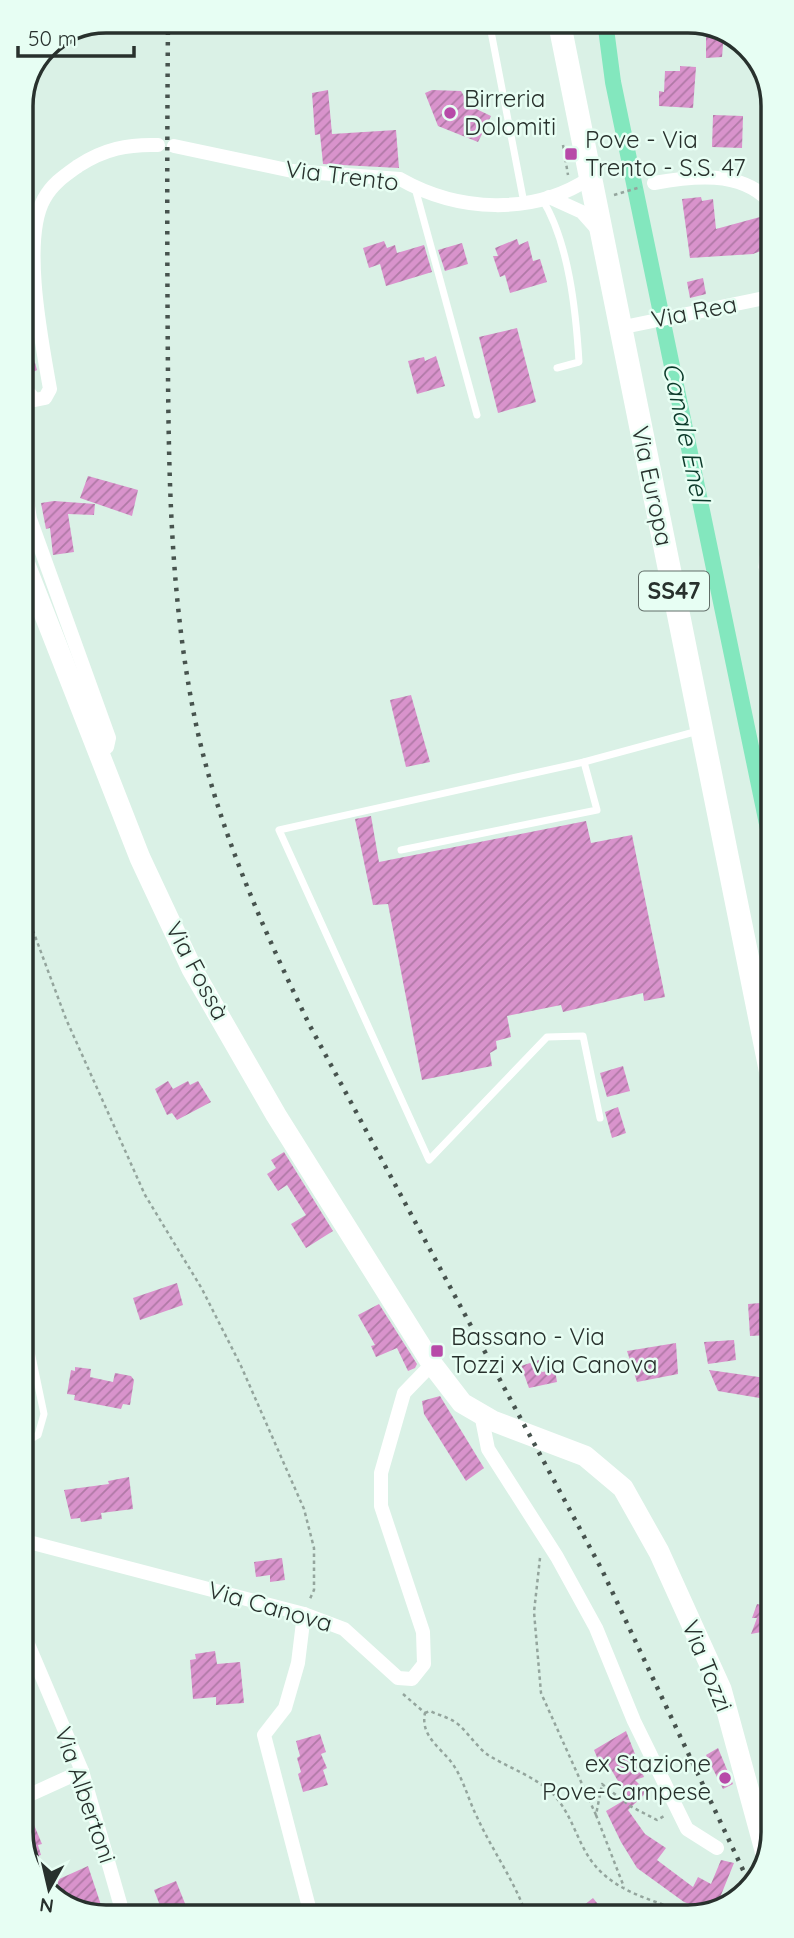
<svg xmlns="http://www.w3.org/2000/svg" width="794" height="1938" viewBox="0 0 794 1938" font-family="Quicksand,sans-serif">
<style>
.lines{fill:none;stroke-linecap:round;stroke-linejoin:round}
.canal{stroke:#83e7be;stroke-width:16}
.building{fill:url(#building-hatch)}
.path{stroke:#94a59d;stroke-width:2.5;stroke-dasharray:3.5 3.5;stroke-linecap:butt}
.service{stroke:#fff;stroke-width:7}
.minor{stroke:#fff;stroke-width:14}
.secondary{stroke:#fff;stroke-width:21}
.primary{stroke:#fff;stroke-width:23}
.rail{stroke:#47534e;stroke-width:4.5;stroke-dasharray:3.5 7;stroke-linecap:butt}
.poi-dot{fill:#b74aa8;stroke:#e7fef3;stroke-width:2.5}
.labels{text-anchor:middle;stroke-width:5;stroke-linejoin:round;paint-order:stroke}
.shield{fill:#e7fef3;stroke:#616e68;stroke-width:2}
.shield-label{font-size:23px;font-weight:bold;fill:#28312d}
.poi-label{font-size:24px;fill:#28312d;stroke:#e7fef3;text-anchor:start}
.street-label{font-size:24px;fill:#28312d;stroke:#e7fef3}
.water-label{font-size:26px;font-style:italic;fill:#0b3929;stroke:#e7fef3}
.rim{fill:none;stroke:#28312d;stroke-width:3.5}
</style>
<defs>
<pattern id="building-hatch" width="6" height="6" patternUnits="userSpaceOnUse" patternTransform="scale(1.75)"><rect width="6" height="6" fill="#d993cc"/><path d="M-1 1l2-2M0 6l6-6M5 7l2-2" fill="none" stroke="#b079a6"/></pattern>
</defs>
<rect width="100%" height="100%" fill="#daf1e6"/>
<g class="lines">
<!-- canal -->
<polyline class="canal" points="605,21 613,82 771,843"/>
</g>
<!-- building -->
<g class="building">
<polygon points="706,30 724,33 722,57 706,58"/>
<polygon points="680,66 696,67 693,108 659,106 659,91 664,92 665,71 680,71"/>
<polygon points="328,90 332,134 396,130 399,168 323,164 320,134 315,135 312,93"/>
<polygon points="432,90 461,91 470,106 491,116 478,142 438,126 425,93"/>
<polygon points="713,115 743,116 742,148 712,147"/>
<polygon points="701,197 702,201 713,199 716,229 760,217 766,249 753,254 690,258 682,199"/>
<polygon points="517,239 519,245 528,241 533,261 540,259 547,282 510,293 505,275 500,277 493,256 498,256 495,248"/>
<polygon points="384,241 387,248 395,245 397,253 424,245 432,272 386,286 380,264 369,268 363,248"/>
<polygon points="462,243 468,264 445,271 438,250"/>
<polygon points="703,278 706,294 690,298 687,282"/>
<polygon points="517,328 536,402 498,413 479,337"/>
<polygon points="31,349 37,370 29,374 22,354"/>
<polygon points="436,356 445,386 417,394 408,361 424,357 425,361"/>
<polygon points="88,476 138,490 132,516 80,498"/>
<polygon points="54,501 95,504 94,515 68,514 74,552 53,555 50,528 46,529 41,503"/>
<polygon points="411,695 430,762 406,767 390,700"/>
<polygon points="371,816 379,862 586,821 591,843 632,835 665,997 644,1001 643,993 563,1012 561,1005 507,1016 511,1037 496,1041 497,1049 490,1053 492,1066 422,1080 388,904 373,905 355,819"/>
<polygon points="623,1066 630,1091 607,1097 600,1073"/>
<polygon points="168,1081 173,1089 188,1081 190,1085 198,1081 211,1102 177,1120 172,1113 167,1115 155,1089"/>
<polygon points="618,1107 626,1133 612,1138 605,1112"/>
<polygon points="284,1152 333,1231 306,1248 291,1224 306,1215 287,1185 278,1191 267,1174 276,1168 271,1160"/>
<polygon points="177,1283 183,1305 140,1320 133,1298"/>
<polygon points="772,1302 772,1335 750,1336 748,1304"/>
<polygon points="379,1304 417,1364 415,1368 408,1371 397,1348 376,1357 371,1346 375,1345 358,1315"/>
<polygon points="734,1340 736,1360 708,1364 704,1342"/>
<polygon points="676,1343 678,1374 637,1382 627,1351"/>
<polygon points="539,1360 542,1372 555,1370 557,1382 529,1388 521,1366"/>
<polygon points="75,1367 91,1369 90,1377 113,1382 115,1373 131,1376 134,1380 130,1405 123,1404 121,1409 74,1400 75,1395 67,1394 71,1370 75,1371"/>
<polygon points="709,1370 772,1379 772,1400 718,1391"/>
<polygon points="440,1396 484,1468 466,1481 424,1414 422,1401"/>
<polygon points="129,1477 133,1509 101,1513 102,1519 81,1522 80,1518 71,1519 64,1490 109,1484 108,1481"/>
<polygon points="282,1558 285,1580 270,1582 270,1575 256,1577 254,1562"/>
<polygon points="757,1604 772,1608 772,1630 751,1634 757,1618 752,1618"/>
<polygon points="215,1651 217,1664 240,1662 244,1703 216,1705 216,1697 193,1699 190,1660 196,1659 195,1654"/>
<polygon points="626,1731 644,1777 635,1780 647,1792 628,1810 645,1834 666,1848 657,1860 693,1887 698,1877 711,1884 721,1860 734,1863 719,1900 727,1904 715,1913 684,1902 637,1868 621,1842 606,1811 628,1798 605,1759 599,1762 594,1750"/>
<polygon points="320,1734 326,1752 321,1754 327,1768 323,1770 328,1785 303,1792 298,1774 301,1772 297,1758 300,1756 296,1741"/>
<polygon points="718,1748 733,1784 723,1789 706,1755"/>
<polygon points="25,1813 29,1813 42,1844 38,1845 41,1855 25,1859"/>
<polygon points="88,1866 105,1917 63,1902 57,1880"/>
<polygon points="176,1881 190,1916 164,1916 154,1890"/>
<polygon points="593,1898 605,1913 573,1914"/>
</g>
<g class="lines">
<!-- path -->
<g class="path">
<polyline points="563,145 568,175"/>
<polyline points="614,195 641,187"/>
<polyline points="23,904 66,1019 145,1195 202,1289 241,1366 304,1509 314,1548 314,1590 309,1601"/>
<polyline points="540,1558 534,1612 541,1693 596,1815 602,1784 630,1806 657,1820 664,1816"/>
<path d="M403,1694L425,1713C420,1736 441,1748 452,1763C464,1780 468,1799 477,1817C492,1850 514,1880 526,1914"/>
<path d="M425,1713L430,1711C440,1716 450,1717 459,1725C469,1734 477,1747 488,1755C509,1768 536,1777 553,1794C571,1813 576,1838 590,1859C613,1892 651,1899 686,1913"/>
<polyline points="596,1815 624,1887"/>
</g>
<!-- service -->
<g class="service">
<polyline points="489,21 524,203"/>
<polyline points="415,188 477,415"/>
<path d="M542,199C569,242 576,312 579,362L557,368"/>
<polyline points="770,551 763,557 762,567 770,596"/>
<polyline points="401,850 597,810 584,762"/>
<polyline points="600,1118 583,1036 547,1037 429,1160 279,830 584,762 698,731"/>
<polyline points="24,1443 38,1435 44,1414 30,1347"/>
</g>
<!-- minor -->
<g class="minor">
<path d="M174,146L292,171L400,179C458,212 533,216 590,178"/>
<path d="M654,183C692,176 740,170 769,201"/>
<polyline points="549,197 582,212 599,231"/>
<polyline points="619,328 769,297"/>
<path d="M22,385L35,400L45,398L50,389C42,343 21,240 44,199C52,184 64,176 78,166C104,149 128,144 158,145"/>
<polyline points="22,468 30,519 109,738 107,747 99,753"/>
<polyline points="481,1414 488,1449 557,1557 596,1628 634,1721 687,1829 717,1848"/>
<polyline points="25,1541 304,1614 344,1629 398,1678 412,1679 424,1664 423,1632 381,1506 381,1473 404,1393 432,1364"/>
<polyline points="304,1614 298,1663 285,1708 264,1735 311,1915"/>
<polyline points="25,1637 82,1771 124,1917"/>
<polyline points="25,1797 82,1771"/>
</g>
<!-- secondary -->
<polyline class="secondary" points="22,557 140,858 192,969 276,1115 432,1364 462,1403 493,1421 585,1456 623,1488 659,1552 721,1689 766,1854"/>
<!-- primary -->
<polyline class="primary" points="559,21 771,1074"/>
<!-- rail -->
<path class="rail" d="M168,21C167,139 167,258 168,376C169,496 172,612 197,729C220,833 264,931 310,1026L602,1570L751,1887"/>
</g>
<!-- markers -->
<g class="poi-dot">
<circle cx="450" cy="113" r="7"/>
<rect x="564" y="147" width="14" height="14" rx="3.5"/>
<rect x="430" y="1344" width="14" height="14" rx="3.5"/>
<circle cx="725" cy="1778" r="7"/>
</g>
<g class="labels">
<!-- shield labels -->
<rect class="shield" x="639" y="571.5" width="70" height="39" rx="5"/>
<g class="shield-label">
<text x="674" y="599">SS47</text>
</g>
<!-- poi labels -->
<g class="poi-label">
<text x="464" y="107">Birreria<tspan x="464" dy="28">Dolomiti</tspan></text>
<text x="585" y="148">Pove - Via<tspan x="585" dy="28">Trento - S.S. 47</tspan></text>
<text x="451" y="1345">Bassano - Via<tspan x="451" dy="28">Tozzi x Via Canova</tspan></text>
<text x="711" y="1772" text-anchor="end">ex Stazione<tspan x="711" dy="28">Pove-Campese</tspan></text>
</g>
<!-- street labels -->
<g class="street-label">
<text transform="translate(342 176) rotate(7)" y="8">Via Trento</text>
<text transform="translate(694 312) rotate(-11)" y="8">Via Rea</text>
<text transform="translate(652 486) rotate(78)" y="8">Via Europa</text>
<text transform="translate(197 971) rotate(62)" y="8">Via Fossà</text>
<text transform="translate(270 1607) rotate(16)" y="8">Via Canova</text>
<text transform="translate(707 1666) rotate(68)" y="8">Via Tozzi</text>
<text transform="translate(85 1795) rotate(71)" y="8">Via Albertoni</text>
</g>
<!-- water labels -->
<g class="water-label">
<text transform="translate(686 432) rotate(78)" y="9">Canale Enel</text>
</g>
</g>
<!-- crop -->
<path d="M0 0H794V1938H0ZM106 33H688A73 73 0 0 1 761 106V1832A73 73 0 0 1 688 1905H106A73 73 0 0 1 33 1832V106A73 73 0 0 1 106 33Z" fill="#e7fef3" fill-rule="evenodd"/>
<path class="rim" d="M106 33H688A73 73 0 0 1 761 106V1832A73 73 0 0 1 688 1905H106A73 73 0 0 1 33 1832V106A73 73 0 0 1 106 33Z"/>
<!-- north arrow -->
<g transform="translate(49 1889) rotate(188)" stroke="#e7fef3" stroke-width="5" paint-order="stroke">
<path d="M0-5L12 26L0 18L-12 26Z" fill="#28312d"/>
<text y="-10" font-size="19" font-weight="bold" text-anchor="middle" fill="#28312d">N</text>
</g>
<!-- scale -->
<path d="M18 46v10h116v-10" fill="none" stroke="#28312d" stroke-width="3.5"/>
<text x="28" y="46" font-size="21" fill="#28312d" stroke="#e7fef3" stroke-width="5" paint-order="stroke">50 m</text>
</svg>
